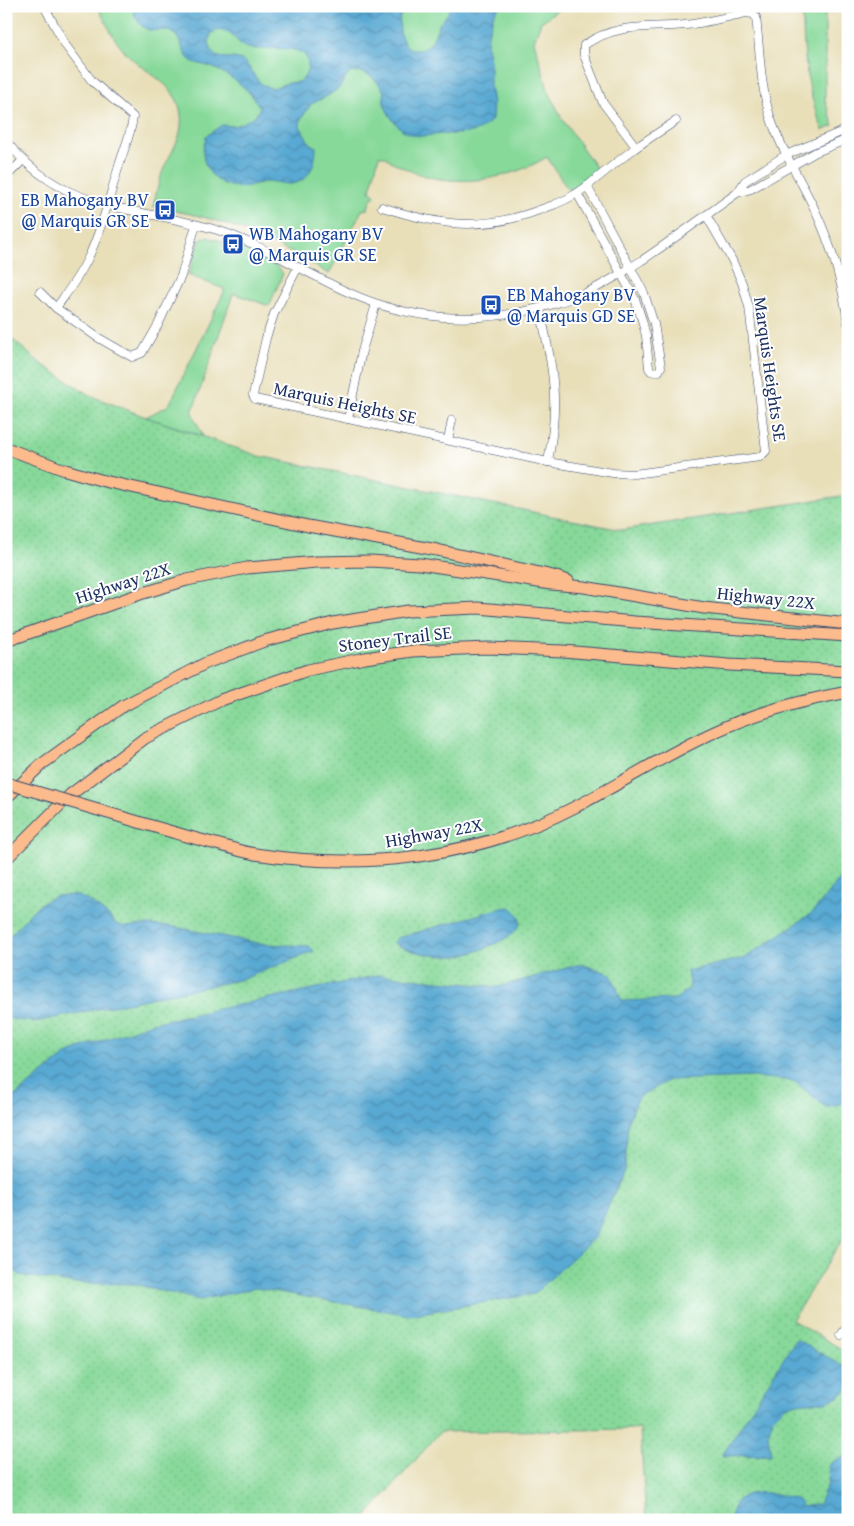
<svg xmlns="http://www.w3.org/2000/svg" width="854" height="1526" viewBox="0 0 854 1526" font-family="'Gentium Book Plus',serif">
<style>
.grass{fill:url(#grass-dots);stroke:#51847c}
.park{fill:#87d99a;stroke:#51847c}
.water{fill:url(#water-waves);stroke:#3a6c98;fill-rule:evenodd}
.lines{fill:none;stroke-linecap:round;stroke-linejoin:round}
.minor-casing{stroke:#3a496c;stroke-width:9}
.highway-casing{stroke:#3a496c;stroke-width:13}
.minor{stroke:#fff;stroke-width:8}
.highway{stroke:#fbbb8c;stroke-width:11}
.highway-bridge-casing{stroke:#3a496c;stroke-width:13;stroke-linecap:butt}
.highway-bridge{stroke:#fbbb8c;stroke-width:11}
.labels{text-anchor:middle;stroke-width:4;stroke-linejoin:round;paint-order:stroke}
.transit-label{font-size:18px;fill:#164399;stroke:#fff;text-anchor:start}
.street-label{font-size:18px;fill:#1b2f5e;stroke:#fff}
</style>
<defs>
<pattern id="grass-dots" width="8" height="8" patternUnits="userSpaceOnUse" patternTransform="scale(1.25)"><rect width="8" height="8" fill="#87d99a"/><path d="M2 2h.1M6 6h.1" fill="none" stroke="#74bb87" stroke-width="1.8" stroke-linecap="round"/></pattern>
<pattern id="water-waves" width="16" height="10" patternUnits="userSpaceOnUse" patternTransform="scale(1.25)"><rect width="16" height="10" fill="#59a9d3"/><path d="M0 5q4-4 8 0t8 0" fill="none" stroke="#498aae"/></pattern>
</defs>
<rect width="100%" height="100%" fill="#fff"/>
<filter id="ink" filterUnits="userSpaceOnUse"><feTurbulence type="fractalNoise" baseFrequency=".02" numOctaves="2"/><feDisplacementMap in="SourceGraphic" scale="10" xChannelSelector="R" yChannelSelector="G"/><feConvolveMatrix kernelMatrix="1 2 1 2 8 2 1 2 1" color-interpolation-filters="sRGB"/></filter>
<filter id="wash" filterUnits="userSpaceOnUse"><feTurbulence type="fractalNoise" baseFrequency=".0096" numOctaves="4" result="noise"/><feDisplacementMap in="SourceGraphic" scale="20" xChannelSelector="R" yChannelSelector="G"/><feGaussianBlur stdDeviation="1.12" result="paint"/><feColorMatrix in="noise" values="0 0 0 0 0 0 0 0 0 0 0 0 0 0 0 0 0 1.4 0 .05"/><feComposite in="paint" operator="in"/></filter>
<g filter="url(#wash)">
<rect width="100%" height="100%" fill="#e8dfb9"/>
<!-- grass -->
<polygon class="grass" points="6,334 40,363 91,396 146,417 259,456 621,530 848,495 848,1230 792,1320 848,1353 848,1520 646,1520 640,1429 440,1432 363,1520 6,1520"/>
<!-- park -->
<g class="park">
<path d="M97,6H563L541,22L534,41L548,90L562,119L597,169L583,181L569,191L547,157C499,186 430,191 384,156H379L370,190L375,196L370,200L368,209L362,210L329,274C293,253 255,232 214,220C194,214 173,211 153,206C156,195 158,184 162,173C167,158 179,144 181,127C186,83 142,75 120,46C111,35 105,19 97,6Z"/>
<path d="M802,6H848L825,8V101L834,126L823,130C805,88 804,52 802,6Z"/>
<path d="M207,237C224,241 277,259 283,274L269,306L236,294H233L192,413L203,436L146,417L169,405L224,292V289L188,275L200,240Z"/>
</g>
<!-- water -->
<g class="water">
<path d="M133,6H402C399,15 398,32 403,41C408,52 423,53 430,44C435,38 436,29 440,23C445,17 449,14 450,6H500L494,14L488,34L487,47L490,60V86L493,103L492,120C478,134 465,134 446,134C432,134 421,139 408,133C398,129 387,114 384,103C383,99 385,95 384,92C381,84 370,73 361,72C357,71 353,72 349,73L340,87L329,95L311,104L301,119L300,126L309,142L316,147C316,165 308,185 286,184C280,183 274,181 267,182C259,182 252,186 244,187C223,189 203,174 203,151C203,145 206,142 206,136L222,125L234,126L245,122L257,114L260,108C250,89 233,77 214,68C206,64 195,65 189,59C181,51 182,39 173,33C161,26 148,37 138,21C135,16 133,12 133,6ZM219,30C222,31 227,32 230,34C237,38 239,46 248,48C263,52 309,40 308,65C308,72 305,77 300,82C296,82 292,82 288,83C282,84 276,89 270,88C254,84 254,69 243,61C233,54 213,64 210,47C209,42 209,38 212,33Z"/>
<polygon points="848,869 848,1101 827,1108 794,1081 754,1077 669,1080 639,1097 628,1121 625,1168 595,1237 534,1294 409,1315 256,1288 199,1300 134,1284 71,1283 19,1275 6,1262 6,1103 68,1053 152,1023 379,975 498,987 581,964 611,974 622,1001 676,999 690,988 687,971 745,958 812,913"/>
<polygon points="76,895 91,902 109,916 116,924 126,927 144,925 169,926 263,944 309,946 314,951 243,979 35,1022 11,1019 6,1017 6,940 38,905 55,896"/>
<path d="M510,907C515,911 520,915 520,923C518,938 471,955 457,956C437,957 411,953 394,943L397,938L502,908Z"/>
<polygon points="796,1339 848,1369 848,1388 840,1396 826,1402 803,1402 785,1406 773,1418 768,1435 771,1455 722,1456"/>
<path d="M848,1455V1520H731C732,1482 774,1492 798,1500L802,1507L819,1504L828,1483L829,1465L834,1461Z"/>
</g>
</g>
<g filter="url(#ink)">
<g class="lines">
<!-- minor casing -->
<g class="minor-casing">
<g id="minor">
<path d="M6,141C66,215 135,205 217,230C273,248 320,284 375,303C443,327 519,320 585,293C604,285 623,272 641,261C674,239 705,216 737,193L745,181L786,155L848,129"/>
<path d="M636,147L603,103L584,55V45C619,22 646,29 685,25C705,23 726,17 746,13L753,14L756,17C760,51 760,87 771,119C781,150 800,178 814,208C831,244 843,284 848,324"/>
<polyline points="6,177 23,160"/>
<polyline points="577,193 635,299 642,320 646,336 649,368 651,371 655,372 659,371 661,367 654,324 644,293 587,186"/>
<polyline points="737,193 751,189 816,152 848,139"/>
<path d="M382,207C440,226 483,232 542,209C558,204 573,197 586,187C602,174 618,161 634,149C648,139 662,130 676,121"/>
<polyline points="298,267 274,314 266,338 253,395 255,399 548,462 613,473 634,474 760,457 766,451 749,307 742,283 732,260 706,215"/>
<path d="M40,292L56,308C68,291 80,276 89,256C102,229 109,198 118,169C123,151 131,135 133,117L92,81L66,46L44,6"/>
<polyline points="56,308 97,337 132,357 142,353 158,325 181,276 196,225"/>
<path d="M540,309C546,338 553,366 554,396C555,418 552,440 548,462"/>
<polyline points="348,419 362,351 376,304"/>
<polyline points="448,440 452,420"/>
<polyline points="841,1335 848,1325"/>
</g>
</g>
<!-- highway casing -->
<g class="highway-casing">
<g id="highway">
<polyline points="6,448 62,469 104,481 308,526 437,550 553,576 568,581"/>
<polyline points="6,641 140,594 187,580 247,568 317,562 370,561 420,564 551,584 584,587 704,608 848,624"/>
<polyline points="6,798 42,764 123,706 206,663 264,641 333,623 408,611 478,608 635,622 848,636"/>
<path d="M98,810C139,822 179,835 220,845C232,848 243,852 255,854C365,871 476,858 575,807C624,782 669,752 719,730C760,711 804,700 848,692"/>
<polyline points="6,859 70,795 145,738 221,700 308,670 365,658 413,651 488,648 563,651 729,665 848,671"/>
</g>
</g>
<!-- minor -->
<use href="#minor" class="minor"/>
<!-- highway -->
<use href="#highway" class="highway"/>
<!-- highway-bridge casing -->
<g class="highway-bridge-casing">
<polyline id="highway-bridge" points="6,783 98,810"/>
</g>
<!-- highway-bridge -->
<use href="#highway-bridge" class="highway-bridge"/>
</g>
</g>
<!-- icons -->
<defs>
<g id="bus-square" transform="scale(1.125)"><rect x="-9" y="-9" width="18" height="18" rx="4" fill="#1a4fb4" stroke="#fff"/><path d="M-5-6H5V4H4V6H2V4H-2V6H-4V4H-5ZM-3.5-4V0h7V-4ZM-3.5 1.2v1.5H-2V1.2ZM2 1.2v1.5H3.5V1.2Z" fill="#fff"/></g>
</defs>
<g fill-rule="evenodd">
<use href="#bus-square" x="165" y="210"/>
<use href="#bus-square" x="233" y="244"/>
<use href="#bus-square" x="491" y="305"/>
</g>
<g class="labels">
<!-- transit labels -->
<g class="transit-label">
<text x="149" y="206" text-anchor="end">EB Mahogany BV<tspan x="149" dy="21">@ Marquis GR SE</tspan></text>
<text x="249" y="240">WB Mahogany BV<tspan x="249" dy="21">@ Marquis GR SE</tspan></text>
<text x="507" y="301">EB Mahogany BV<tspan x="507" dy="21">@ Marquis GD SE</tspan></text>
</g>
<!-- street labels -->
<g class="street-label">
<text transform="translate(770 369) rotate(82)" y="6">Marquis Heights SE</text>
<text transform="translate(345 403) rotate(12)" y="6">Marquis Heights SE</text>
<text transform="translate(123 583) rotate(-18)" y="6">Highway 22X</text>
<text transform="translate(766 598) rotate(6)" y="6">Highway 22X</text>
<text transform="translate(395 639) rotate(-7)" y="6">Stoney Trail SE</text>
<text transform="translate(434 833) rotate(-10)" y="6">Highway 22X</text>
</g>
</g>
<!-- margin -->
<rect width="854" height="1526" fill="none" stroke="#fff" stroke-width="25"/>
</svg>
